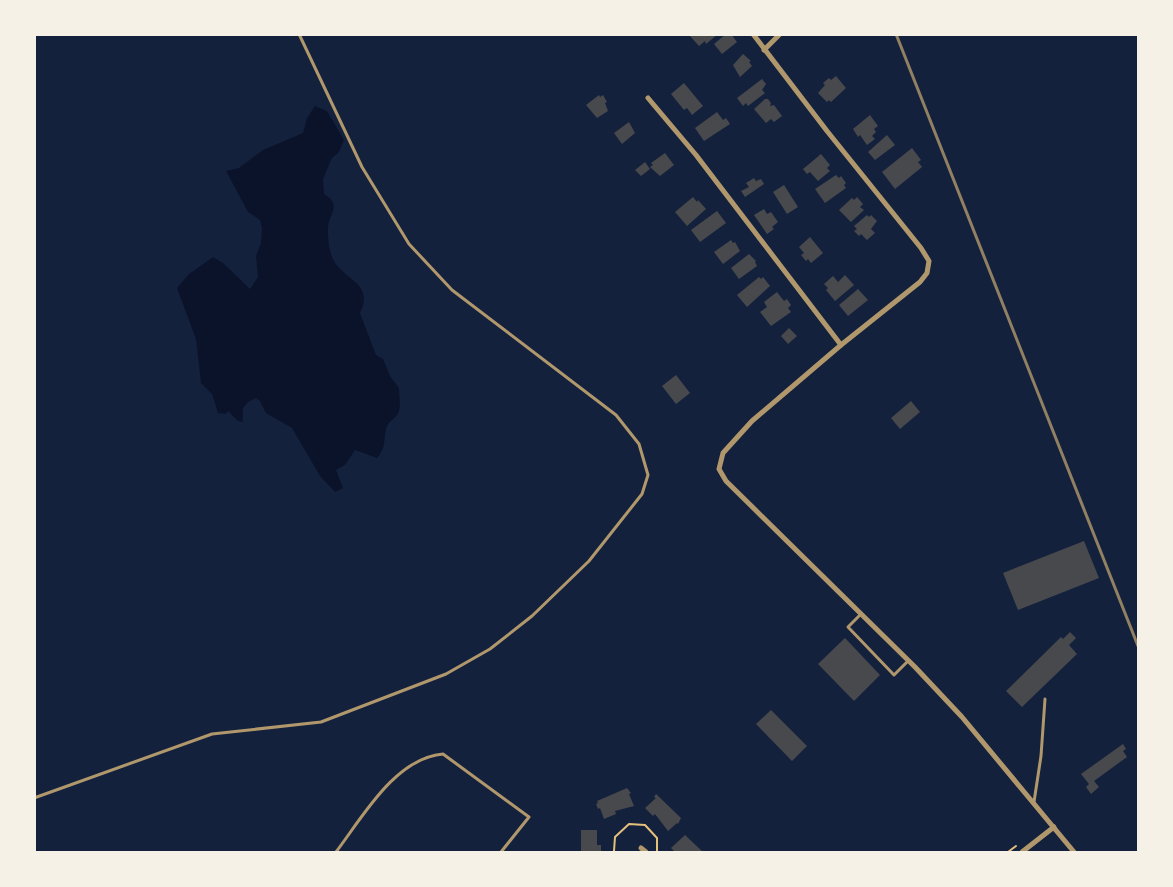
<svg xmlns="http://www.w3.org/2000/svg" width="1173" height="887" viewBox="0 0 1173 887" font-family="Figtree,sans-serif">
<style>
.water{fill:#0b132b}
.building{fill:#48494c}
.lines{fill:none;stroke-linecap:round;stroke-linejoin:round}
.path{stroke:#e5c07b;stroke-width:2}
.service{stroke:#b1986c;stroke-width:3}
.minor{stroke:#b1986c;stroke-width:5}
.rail{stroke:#918062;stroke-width:3}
</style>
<rect width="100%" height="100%" fill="#14213d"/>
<!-- water -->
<path class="water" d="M315,106L327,111L344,140L339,152L332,158L323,179L324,194C344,206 327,214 328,231C328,239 329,251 333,259C343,280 375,283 360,313L376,355L383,359L390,376L399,388C399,396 401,403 399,411C397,418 390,420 387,426C383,437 387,448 377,458L355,450L345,465L336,470L343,488L335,492L320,476L292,428L266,413L260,401L256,398L248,402L243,408V422L238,421L228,411L226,414L218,413L212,394L201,383L196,339L177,288L189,274L213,257L223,263L250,289L258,277L256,256L261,243L262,228L260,220L248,212L226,171L239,168L263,150L303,133L307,118Z"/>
<!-- building -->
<g class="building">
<polygon points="692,34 718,34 706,44 705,41 699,46 690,36"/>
<polygon points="726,34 731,34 737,42 722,54 714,44"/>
<polygon points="743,54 751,61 749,62 752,66 740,77 733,65"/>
<polygon points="836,76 846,88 831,102 829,100 827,102 818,93 825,85 823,83 829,78 831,80"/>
<polygon points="762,79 766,84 762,90 765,93 748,106 746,103 743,106 737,98"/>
<polygon points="684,83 703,106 692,115 687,108 684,110 671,94"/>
<polygon points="599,95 600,97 603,95 607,102 605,103 608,111 597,118 586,105"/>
<polygon points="765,99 768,99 771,103 770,106 774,105 782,116 774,122 771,119 766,123 754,109"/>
<polygon points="717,112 723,120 726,118 730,124 704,141 695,128"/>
<polygon points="870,115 878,126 874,129 876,132 872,136 875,139 867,145 860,135 858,137 853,129"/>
<polygon points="629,122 635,133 622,144 614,133"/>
<polygon points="887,135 895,145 875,160 868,152"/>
<polygon points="912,148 921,160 918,162 922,167 895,189 882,172"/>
<polygon points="665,153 674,165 660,176 650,167 653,165 651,163"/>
<polygon points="821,154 830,165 827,168 830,171 818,181 810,172 807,174 803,169"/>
<polygon points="645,162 650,169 641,176 635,170"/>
<polygon points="836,175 839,178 841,176 846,183 844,185 846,188 825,203 815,189"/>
<polygon points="754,178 756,181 761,179 764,184 745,197 741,191 749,187 746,183"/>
<polygon points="784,185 798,207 787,214 773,192"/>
<polygon points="693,197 697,202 698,200 706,209 687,226 675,212"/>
<polygon points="857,197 863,204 860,207 864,210 851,222 839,210 852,198 854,200"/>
<polygon points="764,209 767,214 771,212 778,222 772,227 774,229 767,234 754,215"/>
<polygon points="717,211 726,223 700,242 691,230"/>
<polygon points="867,215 869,217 871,215 877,221 871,229 875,233 867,240 861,234 859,236 854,231 857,229 854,226"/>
<polygon points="810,237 823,253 811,263 808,259 806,261 801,255 804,253 799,247"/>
<polygon points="731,240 733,243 735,242 740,251 723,264 714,252"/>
<polygon points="749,254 756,261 755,262 757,266 739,279 731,268"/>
<polygon points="845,275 854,285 835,301 826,290 828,288 824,284 833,276 838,282"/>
<polygon points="759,277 761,279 763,277 770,286 747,307 737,295"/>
<polygon points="858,289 868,300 848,316 839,305"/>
<polygon points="777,292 784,301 787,299 791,305 788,308 791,312 771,326 760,312 767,307 764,302"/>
<polygon points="789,328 797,336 788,344 781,336"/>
<polygon points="676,375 690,393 676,404 662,386"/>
<polygon points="911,401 920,412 900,429 891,418"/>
<polygon points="1084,541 1099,578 1018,610 1003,573"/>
<polygon points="1070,632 1076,638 1069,645 1077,654 1022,707 1006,691 1061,637 1063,639"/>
<polygon points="845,638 880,675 854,701 818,664"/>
<polygon points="771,710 807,746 792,761 756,724"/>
<polygon points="1123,744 1126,749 1123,751 1127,757 1094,781 1099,787 1091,794 1086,787 1089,784 1081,774"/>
<polygon points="627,788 631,793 629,794 634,806 615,811 616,814 604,819 600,808 598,809 596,804 598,803 597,801"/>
<polygon points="656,794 681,818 678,824 677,823 668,831 655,814 653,816 645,808 656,798 654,797"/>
<polygon points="581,830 597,830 597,845 601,845 601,852 581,852"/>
<polygon points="685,835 703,852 675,852 671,848"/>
</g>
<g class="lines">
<!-- path -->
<g class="path">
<polyline points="614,851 615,837 629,824 645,825 657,838 657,852"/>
<polyline points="1008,852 1016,846"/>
</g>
<!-- service -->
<g class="service">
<polyline points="861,614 848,627 894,675 908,661"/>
<polyline points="34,798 212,734 321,722 446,674 490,649 532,616 589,561 642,494 648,475 639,444 616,415 452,290 409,244 362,167 299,34"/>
<polyline points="1034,802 1041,756 1045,699"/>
<path d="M336,852C362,818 395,758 443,754L529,817L501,852"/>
</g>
<!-- minor -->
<g class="minor">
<polyline points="753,34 827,131 921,248 929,261 927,273 920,282 841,345 752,421 723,453 719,469 726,481 915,667 962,717 1074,852"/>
<polyline points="764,50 780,34"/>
<polyline points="648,98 696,155 841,345"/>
<polyline points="641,848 646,852"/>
<polyline points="1022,852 1054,827"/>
</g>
<!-- rail -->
<polyline class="rail" points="896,34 1138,646"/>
</g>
<!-- border -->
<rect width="1173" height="887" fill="none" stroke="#f6f1e7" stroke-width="72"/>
</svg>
